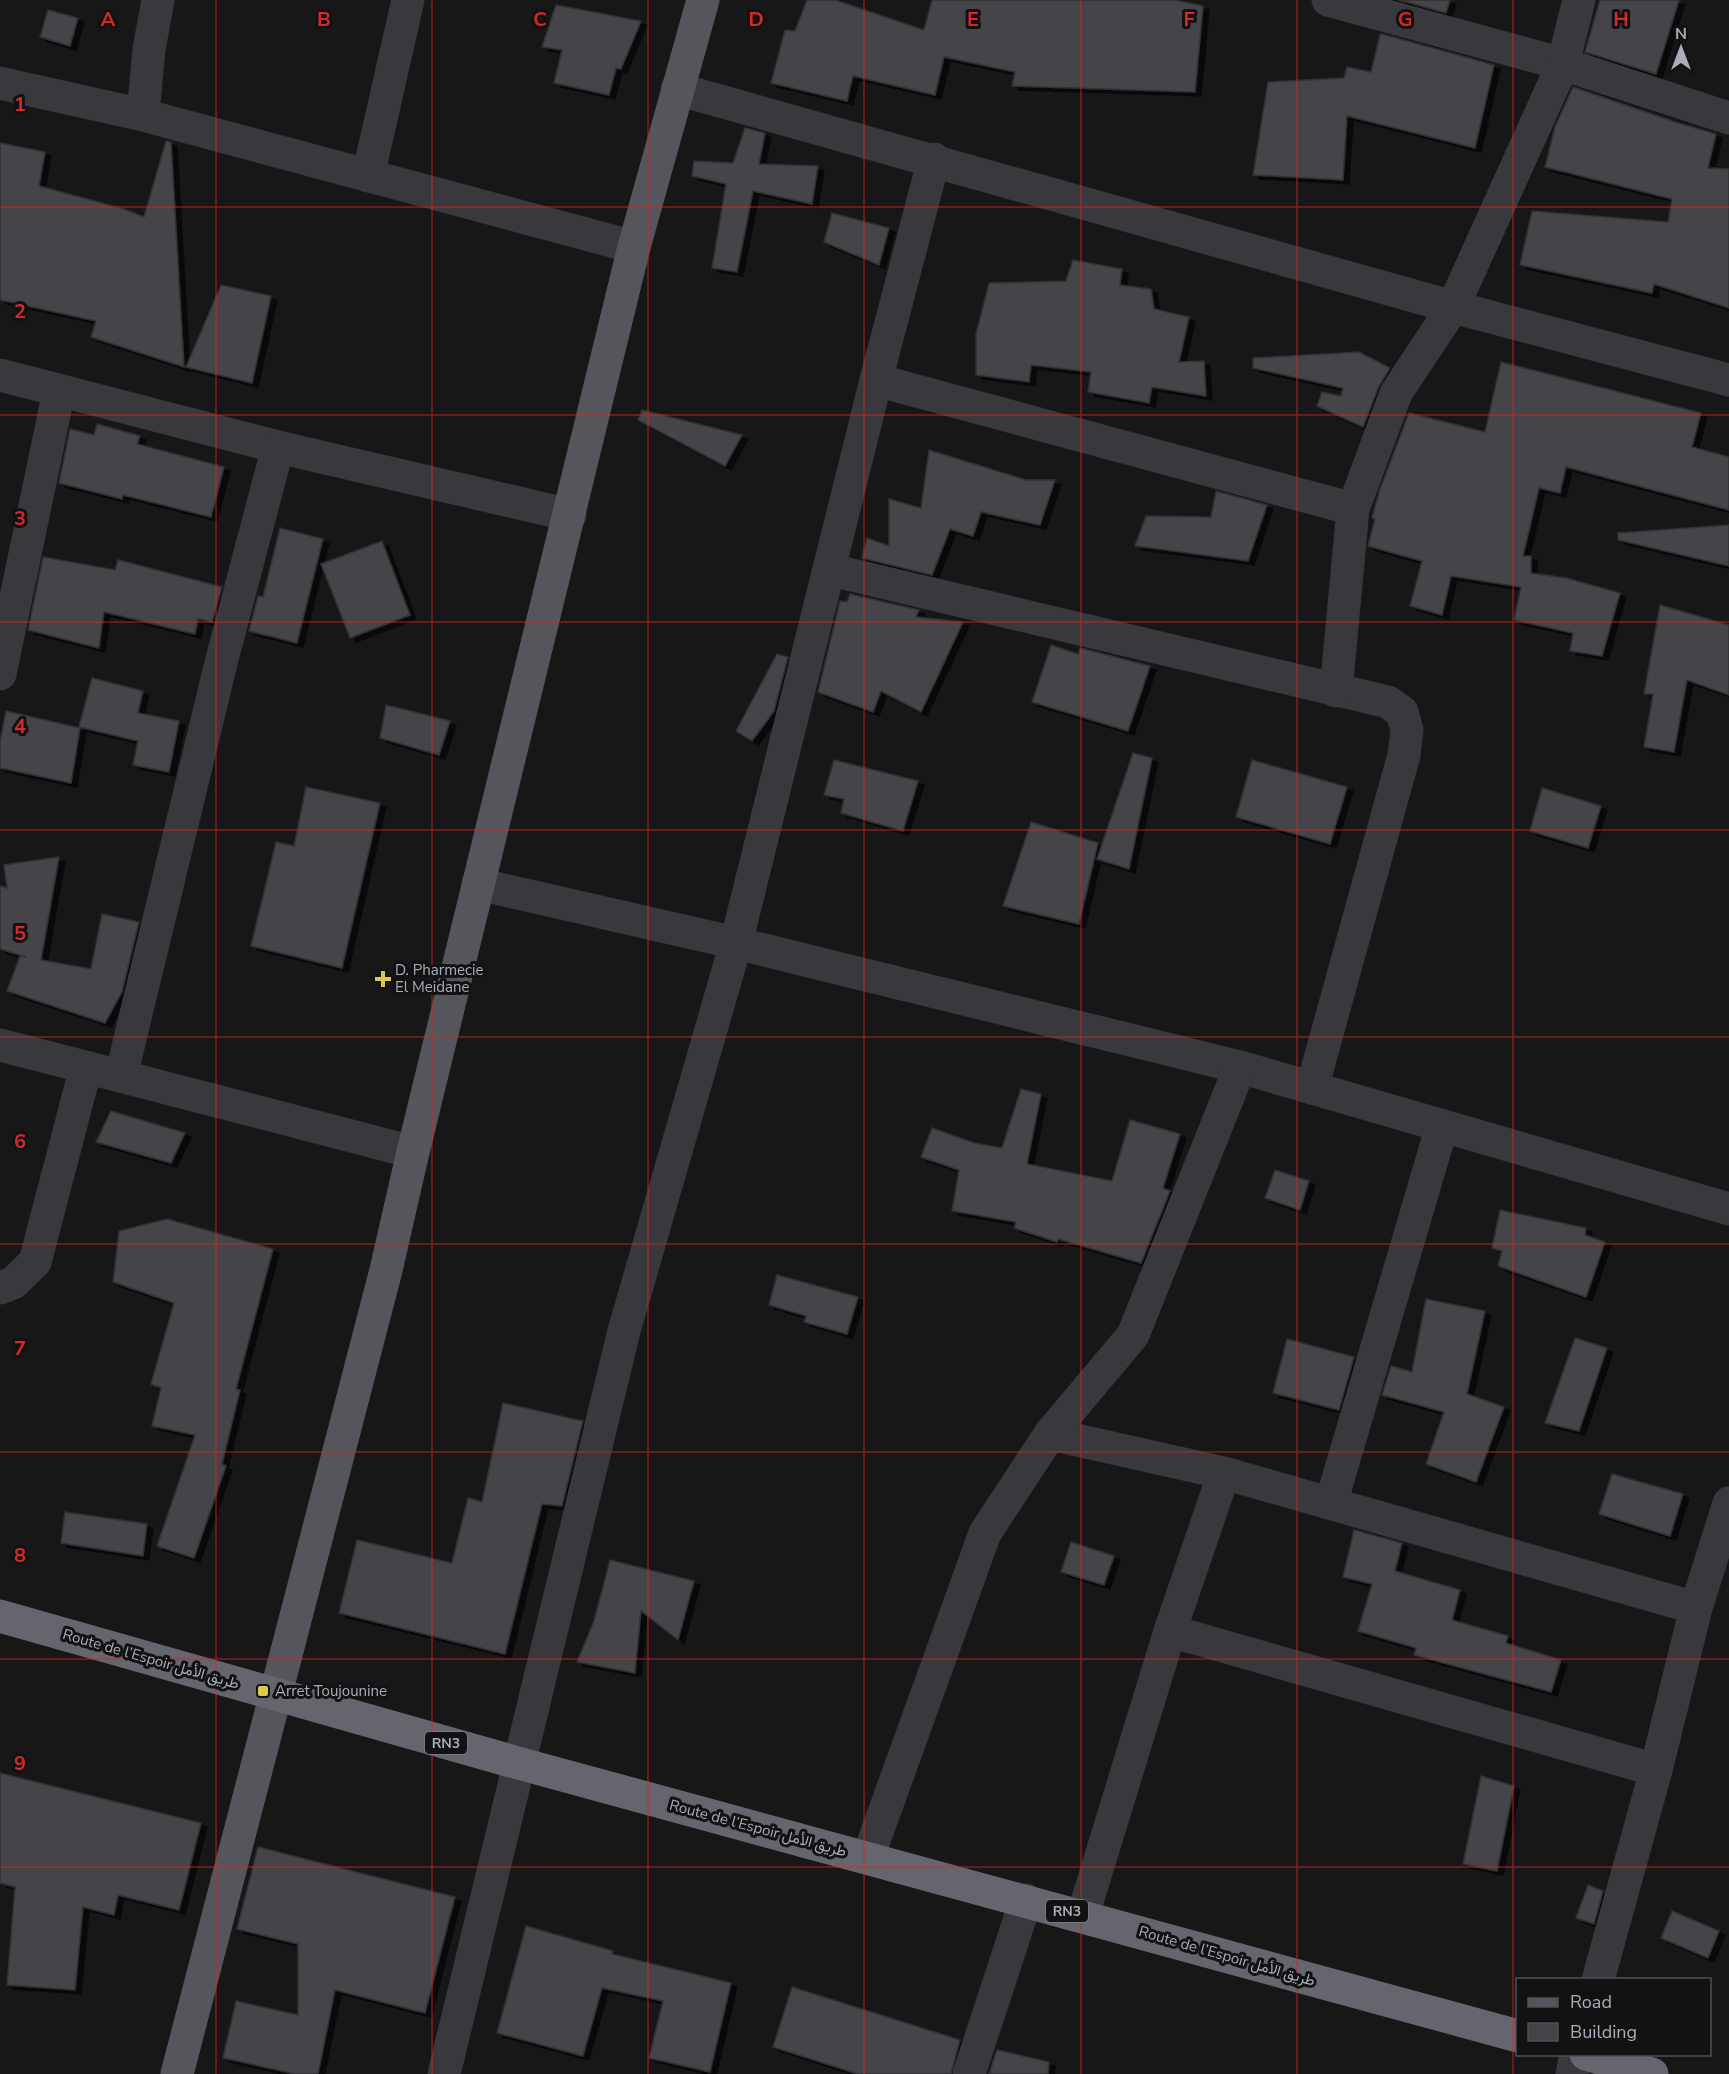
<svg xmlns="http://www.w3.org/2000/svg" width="1729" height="2074" viewBox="0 0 1729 2074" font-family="'Nunito Sans',Vazirmatn,sans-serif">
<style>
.building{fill:#444448;stroke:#323134;stroke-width:1.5;filter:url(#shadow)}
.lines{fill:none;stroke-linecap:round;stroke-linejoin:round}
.street{stroke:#38383d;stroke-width:33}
.primary{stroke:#55555c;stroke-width:33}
.highway{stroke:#65656d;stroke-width:33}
.grid{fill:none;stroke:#d62828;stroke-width:1.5;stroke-opacity:0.55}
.poi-dot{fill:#dec949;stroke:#121213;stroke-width:2}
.labels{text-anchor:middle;stroke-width:6;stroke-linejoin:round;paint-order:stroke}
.shield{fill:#121213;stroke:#7c7e86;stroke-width:1.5}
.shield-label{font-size:14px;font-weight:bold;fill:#aaacb7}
.poi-label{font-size:15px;fill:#aaacb7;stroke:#121213;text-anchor:start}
.street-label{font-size:15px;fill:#aaacb7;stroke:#121213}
.grid-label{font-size:20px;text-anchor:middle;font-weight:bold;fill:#d62828;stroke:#121213;stroke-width:6;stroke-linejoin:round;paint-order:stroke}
</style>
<defs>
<filter id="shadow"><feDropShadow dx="6" dy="4" stdDeviation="0" flood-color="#0009"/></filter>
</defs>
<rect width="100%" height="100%" fill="#171718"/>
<!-- building -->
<g class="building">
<polygon points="807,0 835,0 924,30 932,0 1175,0 1203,6 1195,92 1012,86 1015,72 944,57 935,95 853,76 847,101 771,83 785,30 795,31"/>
<polygon points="1399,0 1450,0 1446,13"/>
<polygon points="1600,0 1679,0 1656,74 1585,52"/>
<polygon points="556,5 641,21 621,69 616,68 609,95 554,83 562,50 542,47"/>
<polygon points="48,10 78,18 70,46 40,37"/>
<polygon points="1382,34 1494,65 1475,148 1347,116 1343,180 1253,175 1268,82 1344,78 1347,67 1371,72 1380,35"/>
<polygon points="1573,87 1675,122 1716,134 1708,168 1729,169 1729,308 1654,284 1652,293 1520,265 1532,211 1668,222 1672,199 1545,167 1555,127"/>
<polygon points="745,128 765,133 759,164 818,166 812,204 753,191 737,272 712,268 726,184 692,176 694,161 733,163"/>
<polygon points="166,141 171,142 184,367 91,337 96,321 0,300 0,143 45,152 39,186 124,209 144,217"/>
<polygon points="832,213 889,228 879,265 824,242"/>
<polygon points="1073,260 1122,269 1120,285 1151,289 1154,309 1189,317 1179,362 1204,361 1206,396 1152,387 1149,403 1088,392 1091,372 1031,365 1029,382 976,375 976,334 989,283 1066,281"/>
<polygon points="221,285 271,296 252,383 186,367"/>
<polygon points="1359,352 1390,368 1379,386 1363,427 1317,406 1322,392 1341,396 1343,388 1253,368 1253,358"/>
<polygon points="1501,362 1701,413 1692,447 1729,457 1729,510 1566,467 1560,493 1539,488 1523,556 1531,556 1531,573 1566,578 1620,593 1602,656 1570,651 1573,633 1514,620 1521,587 1451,576 1442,615 1410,606 1422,561 1368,546 1375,519 1372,518 1380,489 1409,413 1485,432"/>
<polygon points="642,410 742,435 725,466 638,420"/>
<polygon points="97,424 140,436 137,444 224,467 211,517 123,495 122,499 59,483 70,429 94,435"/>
<polygon points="929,450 1026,480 1055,480 1040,525 981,512 973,536 950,529 932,575 862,558 867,538 889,546 889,499 921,508"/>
<polygon points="1216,491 1267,505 1248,561 1135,546 1146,516 1211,517"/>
<polygon points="1729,525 1729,566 1618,540 1618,533"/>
<polygon points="280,528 323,539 297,643 249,631 258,596 263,597"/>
<polygon points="382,541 410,615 350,638 321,564"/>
<polygon points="43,557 115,570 118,560 222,587 212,622 198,619 195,634 104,612 99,648 28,630"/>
<polygon points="850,594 919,610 916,617 963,622 921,712 881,691 873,712 818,692 840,601 847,602"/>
<polygon points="1660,605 1729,625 1729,695 1687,680 1674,752 1644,747 1653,694 1644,694"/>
<polygon points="1051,645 1078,654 1080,648 1150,666 1128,731 1032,702"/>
<polygon points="777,654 788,657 774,711 752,741 736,731"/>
<polygon points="92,678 143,691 138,713 179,721 169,772 133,765 138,741 79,727"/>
<polygon points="386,705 450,721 439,755 380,738"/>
<polygon points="6,711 80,728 71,783 0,768 0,742"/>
<polygon points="1133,753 1152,758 1129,869 1097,859"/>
<polygon points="834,760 918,781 903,831 841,813 844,799 824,795"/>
<polygon points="1252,760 1347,787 1330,844 1236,817"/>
<polygon points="306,787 380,803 342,968 251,946 276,842 294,846"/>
<polygon points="1542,788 1601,806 1588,848 1530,831"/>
<polygon points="1031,822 1098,843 1079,924 1003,906"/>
<polygon points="59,857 41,960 91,969 102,914 139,922 122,992 105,1023 7,991 20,956 26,957 0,949 0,886 7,888 4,865"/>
<polygon points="1021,1089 1041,1094 1027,1164 1112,1181 1130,1120 1180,1134 1163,1188 1170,1191 1141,1263 1058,1239 1057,1242 1014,1228 1016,1222 952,1211 959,1170 921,1157 932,1128 974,1143 1002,1148"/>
<polygon points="111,1111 185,1133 171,1163 96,1142"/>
<polygon points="1275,1170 1309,1181 1300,1210 1265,1198"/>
<polygon points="1500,1210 1586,1228 1585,1235 1605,1242 1586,1297 1498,1266 1502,1251 1492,1248"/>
<polygon points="167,1219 273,1249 236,1389 240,1390 222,1464 226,1466 194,1558 157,1546 195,1435 152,1426 161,1388 151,1384 174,1303 113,1282 119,1231"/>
<polygon points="777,1275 858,1297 847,1334 804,1322 806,1316 769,1305"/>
<polygon points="1426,1299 1485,1311 1467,1394 1504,1407 1476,1482 1426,1464 1444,1412 1382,1395 1391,1366 1412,1372"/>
<polygon points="1575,1338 1607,1348 1579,1431 1545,1423"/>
<polygon points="1287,1339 1354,1357 1339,1410 1273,1393"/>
<polygon points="503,1403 583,1421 562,1506 542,1504 505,1654 339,1613 357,1540 452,1563 468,1498 482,1502"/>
<polygon points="1612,1474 1683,1494 1670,1536 1599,1514"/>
<polygon points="65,1512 147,1524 143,1556 61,1543"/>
<polygon points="1354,1530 1402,1543 1395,1571 1460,1590 1452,1620 1508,1636 1506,1643 1561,1660 1551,1692 1414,1655 1416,1648 1358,1631 1372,1584 1343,1577"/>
<polygon points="1071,1542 1114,1556 1104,1585 1061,1572"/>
<polygon points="610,1560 694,1581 678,1640 641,1611 635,1673 577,1662 594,1621"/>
<polygon points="0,1773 201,1823 179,1910 118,1895 114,1915 83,1907 75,1990 7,1985 15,1887 0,1883"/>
<polygon points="1481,1776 1514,1786 1497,1871 1463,1864"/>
<polygon points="258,1847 455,1897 425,2013 335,1990 318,2074 295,2074 223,2058 236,2001 298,2015 298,1944 237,1929"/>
<polygon points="1588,1885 1603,1891 1594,1924 1576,1918"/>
<polygon points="1672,1911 1719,1931 1708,1958 1661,1938"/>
<polygon points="526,1926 613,1951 612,1954 731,1983 710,2072 649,2058 663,2001 602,1988 583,2056 497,2033"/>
<polygon points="792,1987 960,2040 951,2074 858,2074 773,2047"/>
<polygon points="997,2050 1049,2062 1048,2074 989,2074"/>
</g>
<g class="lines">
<!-- street -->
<g class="street">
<polyline points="1328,0 1563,64 1729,118"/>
<polyline points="0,83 143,115 634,247"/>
<polyline points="677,89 1453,307 1729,380"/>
<polyline points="143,115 149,49 158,0"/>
<polyline points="368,176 408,0"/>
<polyline points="0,375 278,447 570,515"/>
<polyline points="876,380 1353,509"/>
<polyline points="831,570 1388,702 1402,712 1407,730 1404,755 1312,1088"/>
<polyline points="0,674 59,391"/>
<polyline points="1336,691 1353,509 1396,393 1453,307 1563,64 1579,0"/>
<polyline points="478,884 736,943 1240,1067 1729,1209"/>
<polyline points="0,1045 413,1152"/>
<polyline points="121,1076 222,659 278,447"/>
<polyline points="0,1288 13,1283 35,1262 86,1067"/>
<polyline points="1050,1434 1224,1473 1696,1608"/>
<polyline points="1331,1503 1442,1126"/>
<polyline points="1170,1631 1656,1770"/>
<polyline points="868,1857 985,1533 1050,1434 1133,1335 1240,1067"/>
<polyline points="1083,1915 1170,1631 1224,1473"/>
<polyline points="1598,1980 1656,1770 1696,1608 1729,1503"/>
<polyline points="444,2074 624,1331 736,943 876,380 934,159"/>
<polyline points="969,2074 1026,1900"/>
<polyline points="1572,2074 1576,2054"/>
</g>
<!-- primary -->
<polyline class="primary" points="177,2074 386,1270 413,1152 634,247 703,0"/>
<!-- highway -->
<g class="highway">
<polyline points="0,1616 518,1763 1518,2036"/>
<polyline points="1586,2054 1652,2074"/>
</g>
</g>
<!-- grid -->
<path class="grid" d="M216,0V2074M432,0V2074M648,0V2074M864,0V2074M1081,0V2074M1297,0V2074M1513,0V2074M0,207H1729M0,415H1729M0,622H1729M0,830H1729M0,1037H1729M0,1244H1729M0,1452H1729M0,1659H1729M0,1867H1729"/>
<!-- markers -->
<g class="poi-dot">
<path d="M380 970h6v6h6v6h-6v6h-6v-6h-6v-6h6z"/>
<rect x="257" y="1685" width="12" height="12" rx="3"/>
</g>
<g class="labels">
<!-- shield labels -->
<g class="shield">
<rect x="425" y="1732" width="42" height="22" rx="4.5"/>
<rect x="1046" y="1900" width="42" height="22" rx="4.5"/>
</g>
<g class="shield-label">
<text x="446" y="1748">RN3</text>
<text x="1067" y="1916">RN3</text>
</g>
<!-- poi labels -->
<g class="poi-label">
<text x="395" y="975">D. Pharmecie<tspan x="395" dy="17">El Meidane</tspan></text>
<text x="275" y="1696">Arret Toujounine</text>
</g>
<!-- street labels -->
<g class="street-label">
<text transform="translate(151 1659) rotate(16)" y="5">Route de l’Espoir طريق الأمل</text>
<text transform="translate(758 1828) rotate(15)" y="5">Route de l’Espoir طريق الأمل</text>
<text transform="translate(1227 1956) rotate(16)" y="5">Route de l’Espoir طريق الأمل</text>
</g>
</g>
<g class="grid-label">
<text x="108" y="26">A</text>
<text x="324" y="26">B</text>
<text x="540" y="26">C</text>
<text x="756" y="26">D</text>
<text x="973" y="26">E</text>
<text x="1189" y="26">F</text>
<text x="1405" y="26">G</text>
<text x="1621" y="26">H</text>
<text x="20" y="111">1</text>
<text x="20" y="318">2</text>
<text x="20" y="525">3</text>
<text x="20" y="733">4</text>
<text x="20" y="940">5</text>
<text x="20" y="1148">6</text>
<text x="20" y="1355">7</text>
<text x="20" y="1562">8</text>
<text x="20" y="1770">9</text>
</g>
<!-- legend -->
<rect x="1516" y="1978" width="195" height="78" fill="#121213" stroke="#4f5055" stroke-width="1.5"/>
<rect x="1528" y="1998" width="30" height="9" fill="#55555c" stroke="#4f5055" stroke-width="1.5"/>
<text x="1570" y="2008" font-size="18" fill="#aaacb7">Road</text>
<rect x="1528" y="2023" width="30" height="18" fill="#444448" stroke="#4f5055" stroke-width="1.5"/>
<text x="1570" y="2038" font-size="18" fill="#aaacb7">Building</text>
<!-- north arrow -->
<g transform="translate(1681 48)" stroke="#121213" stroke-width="4.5" paint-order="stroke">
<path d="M0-4.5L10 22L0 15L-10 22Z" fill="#aaacb7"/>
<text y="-9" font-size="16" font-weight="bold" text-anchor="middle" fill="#aaacb7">N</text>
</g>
</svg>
